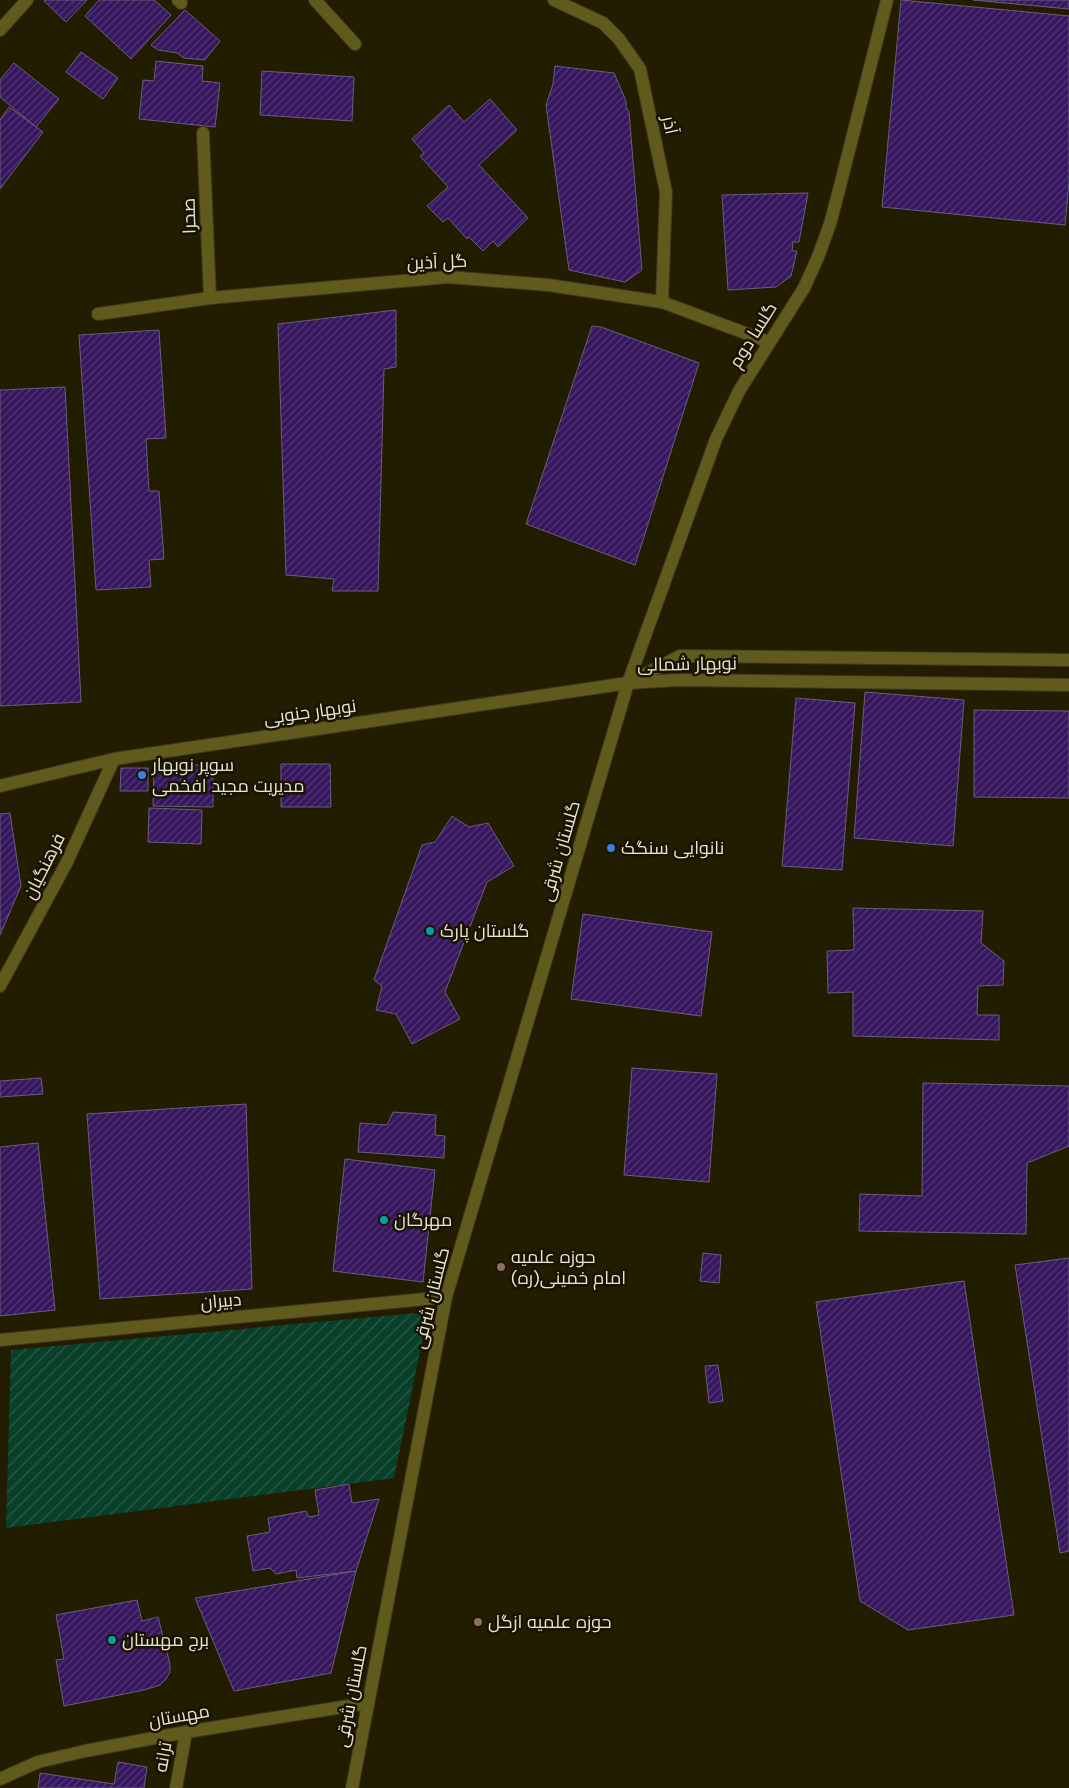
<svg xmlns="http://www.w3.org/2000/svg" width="1069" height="1788" viewBox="0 0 1069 1788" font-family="'DM Sans',Cairo,sans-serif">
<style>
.garden{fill:url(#garden-furrows)}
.building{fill:url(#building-hatch);stroke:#685f7b}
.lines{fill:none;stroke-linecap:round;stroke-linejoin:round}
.street-casing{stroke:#3e381e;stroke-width:14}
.street{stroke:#605a1c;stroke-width:12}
.shop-dot{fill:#3f7fe0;stroke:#191300;stroke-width:2}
.culture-dot{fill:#0f9aa8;stroke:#191300;stroke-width:2}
.education-dot{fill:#8d6e63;stroke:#191300;stroke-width:2}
.labels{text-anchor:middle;stroke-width:5;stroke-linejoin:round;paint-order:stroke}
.street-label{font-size:18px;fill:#e8e4d3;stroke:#191300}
.poi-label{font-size:18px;fill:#e8e4d3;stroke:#191300;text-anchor:start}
</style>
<defs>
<pattern id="garden-furrows" width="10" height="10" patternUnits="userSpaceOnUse" patternTransform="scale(1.25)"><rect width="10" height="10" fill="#08402a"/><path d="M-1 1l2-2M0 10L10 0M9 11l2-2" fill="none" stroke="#2c5b48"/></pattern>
<pattern id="building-hatch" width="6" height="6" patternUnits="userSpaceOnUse" patternTransform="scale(1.25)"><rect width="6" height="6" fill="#36165e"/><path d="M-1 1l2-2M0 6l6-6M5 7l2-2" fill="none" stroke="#533874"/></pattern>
</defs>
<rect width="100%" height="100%" fill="#221c01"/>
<!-- garden -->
<polygon class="garden" points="428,1312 394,1478 6,1528 11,1350"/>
<!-- building -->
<g class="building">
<polygon points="45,0 87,0 66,22 44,1"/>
<polygon points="99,0 154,0 171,15 131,59 85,16"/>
<polygon points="901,0 1069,16 1069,183 1065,225 882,207"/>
<polygon points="973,0 1069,0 1069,9"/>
<polygon points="185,10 220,41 205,60 184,58 177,53 158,50 151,45"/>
<polygon points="81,52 118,78 103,99 66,72"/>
<polygon points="156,61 203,66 202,81 220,83 215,127 139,119 143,80 154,81"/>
<polygon points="14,63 59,99 36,127 0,97 0,80"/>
<polygon points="555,66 614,73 626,101 626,107 629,112 642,270 625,282 569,270 546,105 553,84"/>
<polygon points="262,71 354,77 352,121 260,115"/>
<polygon points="490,99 517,130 479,165 528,218 498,247 493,241 483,251 469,237 467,239 448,218 443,222 427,206 448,187 420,156 424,153 412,139 449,105 464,122"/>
<polygon points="9,107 43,132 0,189 0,120"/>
<polygon points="808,193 799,242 793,242 792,251 797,251 791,276 776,287 728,290 722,195"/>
<polygon points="396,310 396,367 384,369 378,591 332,591 334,579 286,575 278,324"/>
<polygon points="592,326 601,327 699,363 635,565 526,524"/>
<polygon points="159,330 166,438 146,439 149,491 159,491 164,559 149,560 151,587 96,590 79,335"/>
<polygon points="65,387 81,702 0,706 0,390"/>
<polygon points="865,692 964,700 953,846 854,838"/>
<polygon points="796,698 855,703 842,870 782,866"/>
<polygon points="974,710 1069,711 1069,798 974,797"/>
<polygon points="281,764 330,764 331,807 281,807"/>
<polygon points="154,765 213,765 213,807 153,806"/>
<polygon points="121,768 148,768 148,791 120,791"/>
<polygon points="149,808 202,810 201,844 148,842"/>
<polygon points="10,813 21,886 0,935 0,814"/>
<polygon points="452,816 469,827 488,823 514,866 487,882 445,992 460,1019 412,1044 396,1014 376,1010 382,986 374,980 422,845 435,842"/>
<polygon points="853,908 983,911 981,943 1004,961 1003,985 978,986 977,1015 999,1015 999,1040 853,1036 853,992 828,993 827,951 854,950"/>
<polygon points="583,914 712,932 701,1016 571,999"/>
<polygon points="632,1068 717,1074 709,1182 624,1175"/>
<polygon points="41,1078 43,1094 0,1097 0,1081"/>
<polygon points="923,1083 1069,1086 1069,1146 1027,1163 1026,1234 859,1231 860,1194 922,1196"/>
<polygon points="246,1104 252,1289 100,1299 87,1114"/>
<polygon points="393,1112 436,1115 435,1135 445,1136 444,1158 358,1152 360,1123 387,1125"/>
<polygon points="38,1143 55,1310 0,1316 0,1147"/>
<polygon points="345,1159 435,1170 423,1282 333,1271"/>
<polygon points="703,1253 721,1255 719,1283 700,1281"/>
<polygon points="1069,1258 1069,1551 1060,1553 1015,1265"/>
<polygon points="964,1281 1014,1615 908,1630 860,1601 816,1302"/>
<polygon points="718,1365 723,1401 709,1403 705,1366"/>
<polygon points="349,1484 352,1503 379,1499 356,1571 297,1578 296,1570 276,1574 270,1568 253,1571 247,1536 270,1532 268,1518 306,1511 309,1517 319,1515 315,1490"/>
<polygon points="356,1571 331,1673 234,1691 195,1598"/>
<polygon points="137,1600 142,1621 158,1617 170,1664 170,1672 166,1679 160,1685 144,1690 64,1706 56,1660 64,1659 56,1615"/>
<polygon points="118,1762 147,1767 144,1788 38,1788 40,1773 114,1784"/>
</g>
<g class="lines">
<!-- street casing -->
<g class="street-casing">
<g id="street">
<polyline points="178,0 181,3"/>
<polyline points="315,0 355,44"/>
<polyline points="554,0 603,23 619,39 640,69 666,192 662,302"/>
<polyline points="0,30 27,0"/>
<polyline points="203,133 210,298"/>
<polyline points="98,314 210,298 448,277 548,285 662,302 769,342"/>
<polyline points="632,681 680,656 1069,660"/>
<polyline points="0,786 114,759 628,683 677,680 1069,685"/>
<polyline points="0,986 66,864 114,759"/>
<polyline points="0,1340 446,1297"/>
<polyline points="0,1779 38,1762 85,1751 186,1732 368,1703"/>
<polyline points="176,1788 186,1732"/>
<polyline points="352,1788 446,1297 628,683 716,439 739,391 804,288 818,257 830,224 839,190 887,0"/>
</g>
</g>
<!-- street -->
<use href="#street" class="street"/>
</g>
<!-- markers -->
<g class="shop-dot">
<circle cx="142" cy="775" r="5"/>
<circle cx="611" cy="848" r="5"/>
</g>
<g class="culture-dot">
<circle cx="430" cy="931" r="5"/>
<circle cx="384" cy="1220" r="5"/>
<circle cx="112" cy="1640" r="5"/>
</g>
<g class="education-dot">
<circle cx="501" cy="1267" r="5"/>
<circle cx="478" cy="1622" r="5"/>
</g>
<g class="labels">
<!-- street labels -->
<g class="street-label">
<text transform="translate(670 125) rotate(78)" y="6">آذر</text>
<text transform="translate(189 216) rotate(-92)" y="6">صحرا</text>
<text transform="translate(437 262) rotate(-2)" y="6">گل آذین</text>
<text transform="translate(753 335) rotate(-58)" y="6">گلسا دوم</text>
<text transform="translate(687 664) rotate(-1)" y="6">نوبهار شمالی</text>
<text transform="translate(310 712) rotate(-8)" y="6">نوبهار جنوبی</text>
<text transform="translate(560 851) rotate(-74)" y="6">گلستان شرقی</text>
<text transform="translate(44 866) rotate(-63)" y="6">فرهنگیان</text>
<text transform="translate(431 1298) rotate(-76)" y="6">گلستان شرقی</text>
<text transform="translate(221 1301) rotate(-5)" y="6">دبیران</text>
<text transform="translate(351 1696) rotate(-79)" y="6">گلستان شرقی</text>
<text transform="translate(179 1716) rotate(-10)" y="6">مهستان</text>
<text transform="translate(163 1757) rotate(-80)" y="6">ترانه</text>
</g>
<!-- poi labels -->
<g class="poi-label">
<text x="152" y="771">سوپر نوبهار<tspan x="152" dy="21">مدیریت مجید افخمی</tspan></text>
<text x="621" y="854">نانوایی سنگک</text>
<text x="440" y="937">گلستان پارک</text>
<text x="394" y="1226">مهرگان</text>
<text x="511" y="1263">حوزه علمیه<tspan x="511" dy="21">امام خمینی(ره)</tspan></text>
<text x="488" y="1628">حوزه علمیه ازگل</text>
<text x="122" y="1646">برج مهستان</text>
</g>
</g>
</svg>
